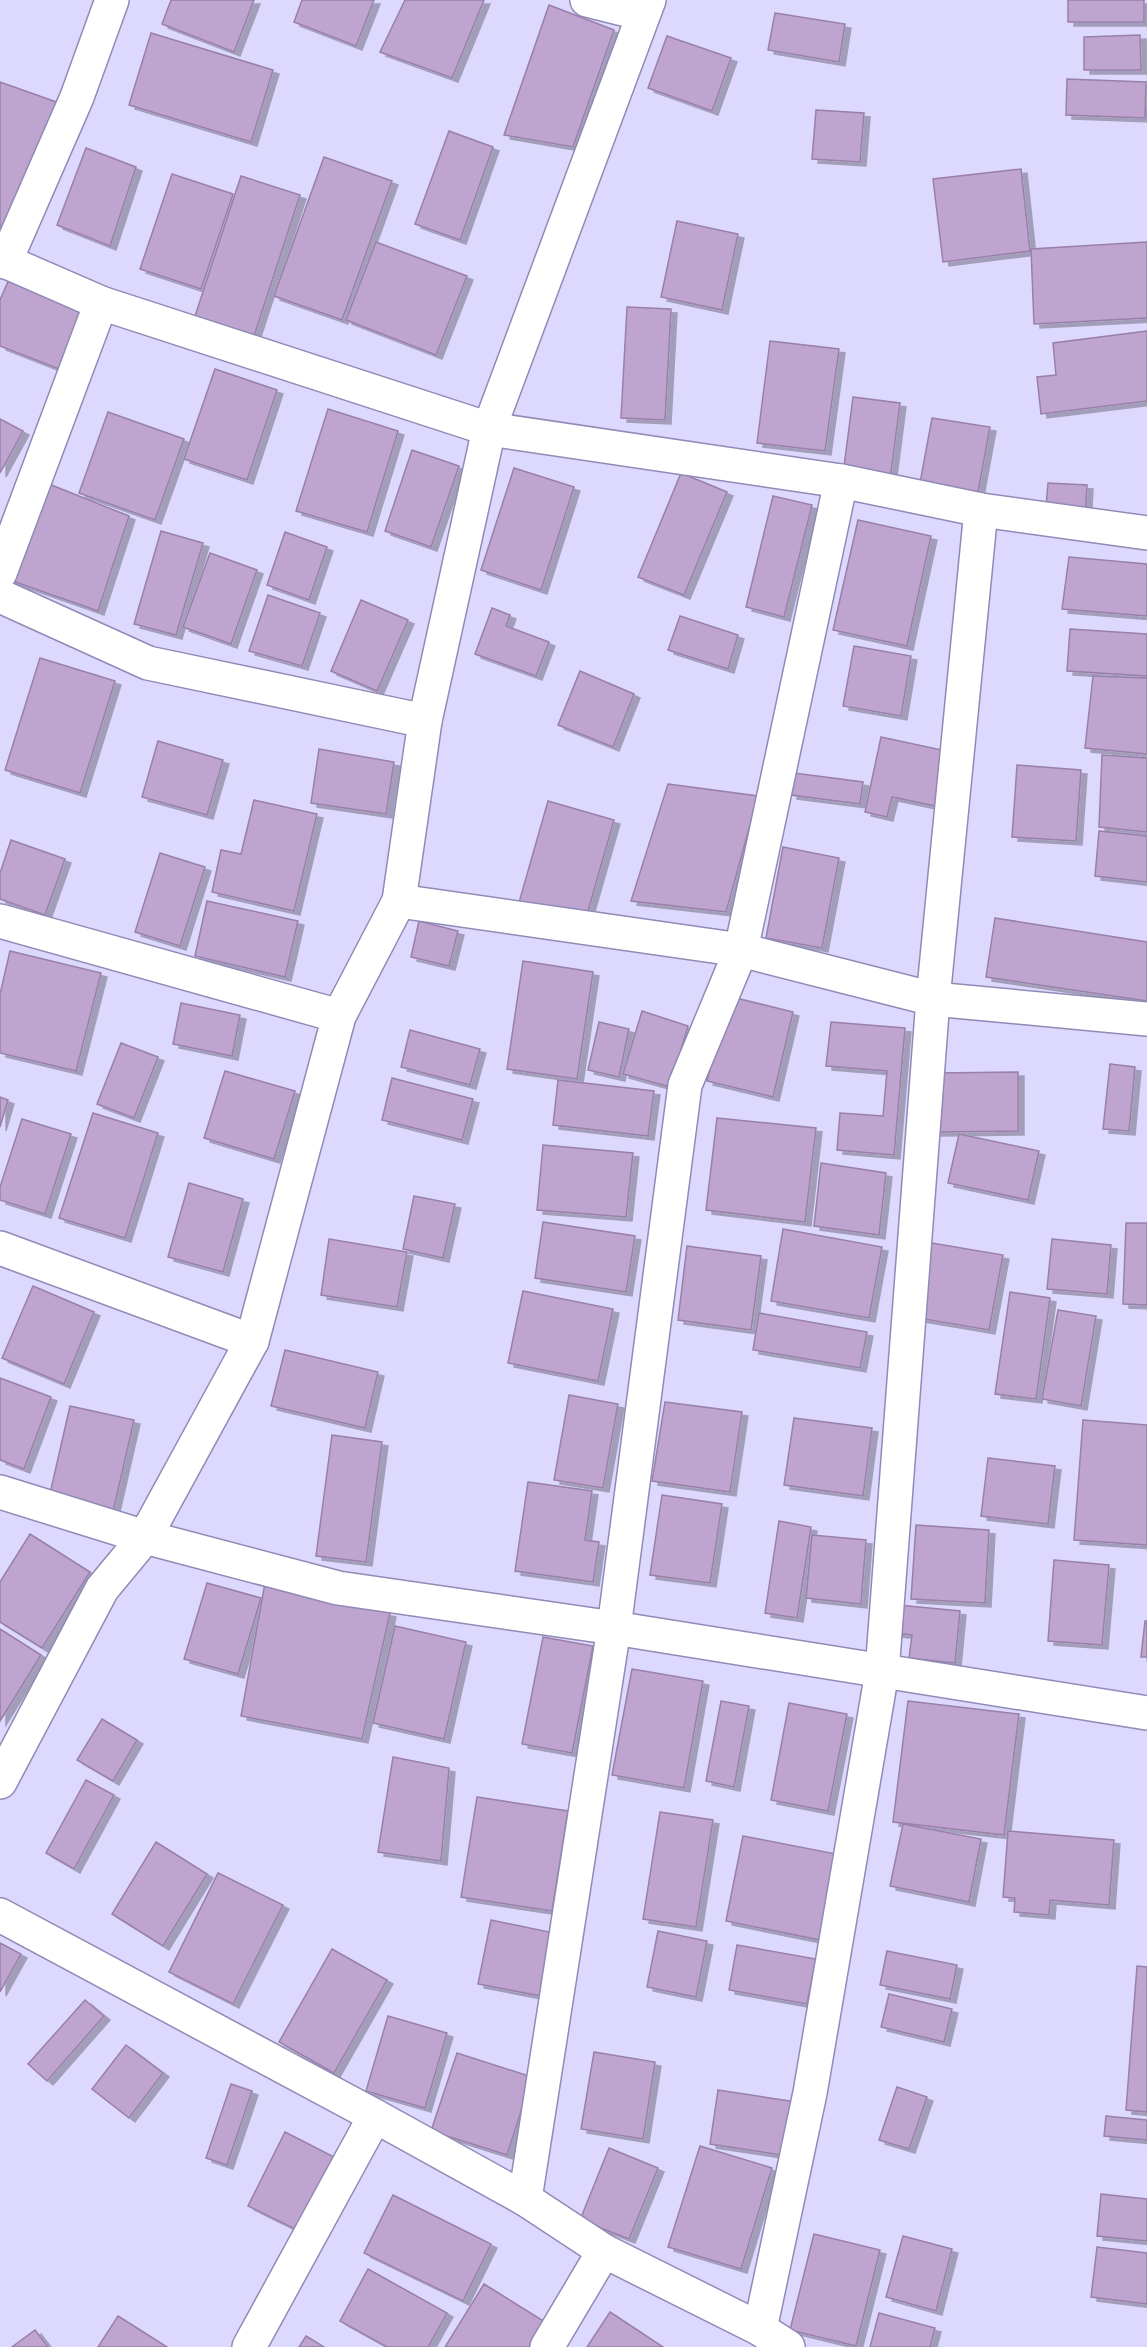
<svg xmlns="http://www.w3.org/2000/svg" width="1147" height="2347" viewBox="0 0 1147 2347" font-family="Inter,sans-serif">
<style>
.building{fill:#bea4cf;stroke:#9880a9;stroke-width:1.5;filter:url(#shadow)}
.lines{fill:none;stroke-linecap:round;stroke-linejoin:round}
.minor-casing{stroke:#908ab6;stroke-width:36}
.minor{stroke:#fff;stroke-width:33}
</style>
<defs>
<filter id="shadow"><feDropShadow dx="6" dy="4" stdDeviation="0" flood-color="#0004"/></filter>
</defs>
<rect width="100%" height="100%" fill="#ddd8fe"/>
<!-- building -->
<g class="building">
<polygon points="171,0 254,0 234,52 162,24"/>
<polygon points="302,0 374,0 356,46 294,22"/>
<polygon points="405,0 484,0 452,78 380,52"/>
<rect x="1068" y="0" width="76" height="22"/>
<polygon points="549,5 614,30 573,147 504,135"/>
<polygon points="775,13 845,24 839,62 768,50"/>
<polygon points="151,33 273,70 251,142 129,105"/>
<polygon points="1140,35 1141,70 1084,70 1084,37"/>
<polygon points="667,36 731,58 712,111 648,88"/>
<polygon points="1067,79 1146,82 1145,118 1066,115"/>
<polygon points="0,82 62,104 4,233 0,232"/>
<polygon points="816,110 864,113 860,162 812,159"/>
<polygon points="449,131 493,147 460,240 415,224"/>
<polygon points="86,148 136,167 110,246 57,225"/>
<polygon points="324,157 392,181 342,320 274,296"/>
<polygon points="1021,169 1030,251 943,262 933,179"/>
<polygon points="172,174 233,194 201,289 140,269"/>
<polygon points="241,176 300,195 254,336 195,316"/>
<polygon points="677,221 738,234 722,310 661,297"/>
<polygon points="376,242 467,276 436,355 346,320"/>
<polygon points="1147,242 1147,318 1034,324 1031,249"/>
<polygon points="10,277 85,306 59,369 0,346 0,300"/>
<polygon points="627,307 671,309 665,420 621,418"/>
<polygon points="1147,331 1147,401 1041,414 1037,377 1056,375 1053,343"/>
<polygon points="770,341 839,349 825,451 757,443"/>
<polygon points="215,369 277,390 247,480 184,459"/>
<polygon points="853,397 900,403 890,480 843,474"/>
<polygon points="328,409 398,431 367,532 296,511"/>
<polygon points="108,412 184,439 155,520 79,493"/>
<polygon points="932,418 990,427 978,492 920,483"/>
<polygon points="0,419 23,431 0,473"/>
<polygon points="412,450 459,466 431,547 385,531"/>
<polygon points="514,468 574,487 541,590 481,570"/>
<polygon points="681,473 727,492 684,595 638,577"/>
<polygon points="39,480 129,516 98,611 4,578"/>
<polygon points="1048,483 1087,485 1085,521 1045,519"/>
<polygon points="773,496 812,505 784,617 746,607"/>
<polygon points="858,520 931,536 907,646 833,630"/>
<polygon points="161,531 203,543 176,635 134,624"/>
<polygon points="285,532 327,547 309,600 267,585"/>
<polygon points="210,553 257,570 231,644 183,627"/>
<polygon points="1069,557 1147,564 1147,616 1062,609"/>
<polygon points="268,595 320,613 302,666 249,651"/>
<polygon points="361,600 408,620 377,691 331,671"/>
<polygon points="492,608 510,615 506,626 549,642 536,676 475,654"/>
<polygon points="680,616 738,635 728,669 668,650"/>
<polygon points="1070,629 1147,634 1147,676 1067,671"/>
<polygon points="854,646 911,656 901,716 843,706"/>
<polygon points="40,658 115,681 80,793 5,770"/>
<polygon points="580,671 634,694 613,747 558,725"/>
<polygon points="1093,676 1147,678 1147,754 1085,748"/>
<polygon points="881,737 951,752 940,807 892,797 887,817 865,812"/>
<polygon points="158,741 223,760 207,815 142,797"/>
<polygon points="319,749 394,762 386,814 311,803"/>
<polygon points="1102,755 1147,758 1147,832 1099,827"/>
<polygon points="1017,765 1081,770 1076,841 1012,837"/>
<polygon points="794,773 863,782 860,804 791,795"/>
<polygon points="668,784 758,796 726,912 631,901"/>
<polygon points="254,800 317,814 294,911 212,892 221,850 241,854"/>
<polygon points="548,801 614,820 584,925 518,906"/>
<polygon points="1099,831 1147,836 1147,882 1095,876"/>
<polygon points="11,840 65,859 45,915 0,899 0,873"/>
<polygon points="783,847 839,858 822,948 766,938"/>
<polygon points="160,853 205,867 180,946 135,932"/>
<polygon points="207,901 298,921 285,977 195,956"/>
<polygon points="995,918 1147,942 1147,1001 986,977"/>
<polygon points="419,921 458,931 449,966 411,957"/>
<polygon points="10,951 101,973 76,1071 0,1053 0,994"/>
<polygon points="523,961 593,972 577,1079 507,1069"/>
<polygon points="728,996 793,1012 773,1097 707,1081"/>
<polygon points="181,1003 240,1015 232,1056 173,1044"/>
<polygon points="642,1011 688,1026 670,1087 623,1074"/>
<polygon points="599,1022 629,1029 619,1077 588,1070"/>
<polygon points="831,1022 905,1028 894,1155 837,1150 840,1113 883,1116 887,1071 826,1066"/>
<polygon points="410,1030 480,1049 470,1085 401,1067"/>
<polygon points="121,1043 158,1057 134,1118 97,1104"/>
<polygon points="1110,1064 1135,1067 1129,1131 1103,1129"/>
<polygon points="225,1071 295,1091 274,1159 204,1138"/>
<polygon points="1018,1072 1018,1131 935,1132 935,1073"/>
<polygon points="392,1078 473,1099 462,1140 382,1120"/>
<polygon points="558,1080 654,1091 648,1136 553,1125"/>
<polygon points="0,1097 8,1100 0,1127"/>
<polygon points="93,1113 158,1133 125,1238 59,1218"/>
<polygon points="717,1118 816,1128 805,1222 706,1210"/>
<polygon points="22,1119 71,1134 45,1214 0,1200 0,1187"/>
<polygon points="959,1134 1039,1151 1028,1200 948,1183"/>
<polygon points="543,1145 633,1153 626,1217 537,1210"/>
<polygon points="821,1163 886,1173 879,1235 814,1226"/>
<polygon points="189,1183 243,1199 223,1272 168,1257"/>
<polygon points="414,1196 455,1204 443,1258 403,1249"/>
<polygon points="543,1222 635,1236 626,1292 535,1278"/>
<polygon points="1126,1223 1147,1223 1147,1305 1123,1304"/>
<polygon points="783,1229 882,1247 869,1318 771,1301"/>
<polygon points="329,1239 407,1252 397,1307 321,1295"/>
<polygon points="1052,1239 1111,1245 1107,1294 1047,1289"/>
<polygon points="926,1242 1003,1255 989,1330 912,1317"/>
<polygon points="687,1246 761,1256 751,1330 678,1320"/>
<polygon points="33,1286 94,1312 64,1384 2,1358"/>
<polygon points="523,1291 613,1309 598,1381 508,1363"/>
<polygon points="1010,1292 1050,1298 1036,1399 995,1394"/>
<polygon points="1058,1310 1096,1316 1081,1406 1042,1399"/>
<polygon points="759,1313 867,1332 860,1368 753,1350"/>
<polygon points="285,1350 378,1372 365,1428 271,1406"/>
<polygon points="0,1378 51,1397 24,1469 0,1460"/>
<polygon points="569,1395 618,1404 603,1488 554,1480"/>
<polygon points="665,1402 742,1412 730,1492 652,1481"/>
<polygon points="70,1406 134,1420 113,1512 49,1498"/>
<polygon points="794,1418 872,1428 863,1496 784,1485"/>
<polygon points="1083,1420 1147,1425 1147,1545 1074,1540"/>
<polygon points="332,1435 382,1442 366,1562 316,1556"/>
<polygon points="988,1458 1055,1466 1048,1524 981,1516"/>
<polygon points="528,1482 592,1491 585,1540 599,1542 593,1582 515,1571"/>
<polygon points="662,1495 722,1504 710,1583 650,1575"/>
<polygon points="779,1521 811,1527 797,1618 765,1613"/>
<polygon points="916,1525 989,1530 985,1603 911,1599"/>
<polygon points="30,1534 90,1572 42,1648 0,1622 0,1582"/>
<polygon points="812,1535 866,1540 861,1604 806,1598"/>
<polygon points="1054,1560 1109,1565 1102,1645 1048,1641"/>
<polygon points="207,1583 261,1598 238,1674 184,1659"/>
<polygon points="265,1583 390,1613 362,1739 241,1716"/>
<polygon points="898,1605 960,1611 955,1663 909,1658 912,1635 895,1633"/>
<polygon points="1145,1621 1147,1621 1147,1657 1141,1657"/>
<polygon points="395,1626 466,1642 444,1739 373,1723"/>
<polygon points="0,1629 41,1655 0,1721"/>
<polygon points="543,1637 593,1646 572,1753 522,1744"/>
<polygon points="632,1669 703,1681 684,1788 612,1775"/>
<polygon points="721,1701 749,1706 734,1787 706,1781"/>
<polygon points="908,1701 1019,1714 1004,1835 893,1822"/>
<polygon points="789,1703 847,1714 828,1811 771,1800"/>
<polygon points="102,1719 137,1740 113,1781 77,1760"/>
<polygon points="393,1757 449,1768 441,1861 378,1852"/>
<polygon points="86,1780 114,1795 74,1869 46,1853"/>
<polygon points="477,1797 568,1811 552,1911 461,1897"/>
<polygon points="660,1812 713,1820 696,1927 643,1919"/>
<polygon points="903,1824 981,1839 969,1902 890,1886"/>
<polygon points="1008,1831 1114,1840 1109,1905 1050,1900 1049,1915 1014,1912 1015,1898 1003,1897"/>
<polygon points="743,1836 836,1854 820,1940 726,1921"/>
<polygon points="156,1842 207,1874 163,1946 112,1914"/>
<polygon points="218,1873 283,1905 233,2004 169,1972"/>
<polygon points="491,1920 554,1933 541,1996 478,1984"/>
<polygon points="658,1931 707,1941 696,1997 647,1987"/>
<polygon points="0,1943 21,1954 0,1992"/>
<polygon points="737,1945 816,1959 807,2004 729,1990"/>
<polygon points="332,1949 387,1980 334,2073 279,2042"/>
<polygon points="887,1951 957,1965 950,1999 880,1985"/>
<polygon points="1137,1966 1147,1967 1147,2112 1126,2110"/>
<polygon points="889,1994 952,2009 944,2042 881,2027"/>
<polygon points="85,2000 104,2016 47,2081 28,2064"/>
<polygon points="388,2016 447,2033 425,2108 366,2091"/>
<polygon points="126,2045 163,2073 129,2118 92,2089"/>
<polygon points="594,2052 655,2062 643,2139 581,2129"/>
<polygon points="457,2053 532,2077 507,2155 431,2131"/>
<polygon points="231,2084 252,2091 227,2165 206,2158"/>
<polygon points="897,2087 927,2097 909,2149 879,2140"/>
<polygon points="718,2090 796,2102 788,2156 710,2144"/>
<polygon points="1106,2116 1147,2120 1147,2140 1104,2136"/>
<polygon points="285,2132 338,2159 301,2232 248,2206"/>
<polygon points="700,2146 772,2168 741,2269 668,2247"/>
<polygon points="609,2148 658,2168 629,2239 580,2220"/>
<polygon points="1101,2194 1147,2199 1147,2241 1097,2236"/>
<polygon points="393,2195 491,2244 463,2301 364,2253"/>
<polygon points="814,2234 880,2250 856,2346 790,2330"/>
<polygon points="903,2236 952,2249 936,2311 886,2297"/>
<polygon points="1097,2247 1147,2253 1147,2304 1091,2297"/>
<polygon points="368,2269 447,2313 428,2347 387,2347 340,2321"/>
<polygon points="484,2284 545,2322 529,2347 445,2347"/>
<polygon points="610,2312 663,2347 587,2347"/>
<polygon points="879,2313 935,2328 930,2347 870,2347"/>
<polygon points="118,2316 167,2347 98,2347"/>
<polygon points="35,2330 48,2347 12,2347"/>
<polygon points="306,2336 324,2347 299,2347"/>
</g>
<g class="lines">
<!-- minor casing -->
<g class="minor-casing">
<g id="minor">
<polyline points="587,0 643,14"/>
<polyline points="0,259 101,303 489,429 841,481 981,510 1147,533"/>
<polyline points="5,262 77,97 112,0"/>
<polyline points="0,573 101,303"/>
<polyline points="0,596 148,663 425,721"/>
<polyline points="399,901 741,950 933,999 1147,1019"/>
<polyline points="0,921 339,1016"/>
<polyline points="0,1248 252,1341"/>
<polyline points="0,1492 145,1537 252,1341 339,1016 399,901 425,721 489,429 649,0"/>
<polyline points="0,1782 102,1589 145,1537 338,1588 614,1628 1147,1713"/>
<polyline points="0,1915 375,2116 525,2199 604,2251 760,2329 788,2347"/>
<polyline points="525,2199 614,1628 685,1085 741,950 841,481"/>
<polyline points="760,2329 810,2093 882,1672 933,999 981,510"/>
<polyline points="249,2347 375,2116"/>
<polyline points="547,2347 604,2251"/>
</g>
</g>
<!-- minor -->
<use href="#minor" class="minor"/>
</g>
</svg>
